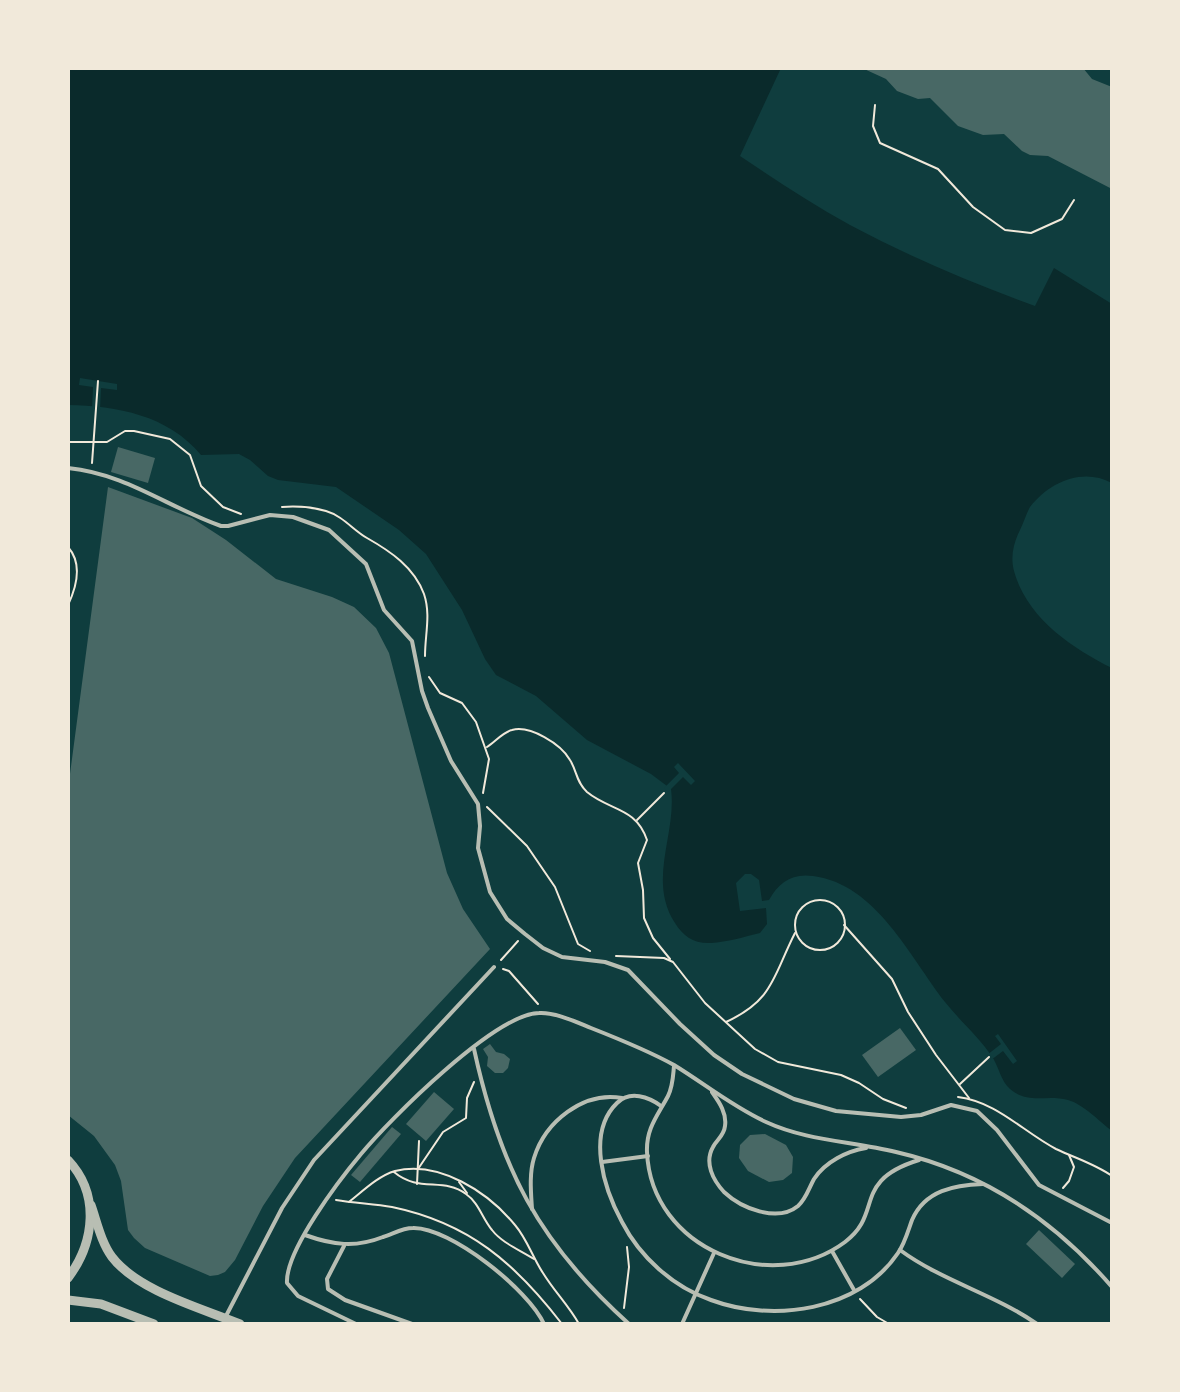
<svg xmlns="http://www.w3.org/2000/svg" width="1180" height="1392" viewBox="0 0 1180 1392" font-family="'PT Sans',sans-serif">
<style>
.water{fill:#0a2a2b}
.pier{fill:#0f3d3e}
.building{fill:#486865}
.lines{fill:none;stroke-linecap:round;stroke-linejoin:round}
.path{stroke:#f1e9da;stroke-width:2}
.service{stroke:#b8beb3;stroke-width:4}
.tertiary{stroke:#b8beb3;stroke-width:9}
</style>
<rect width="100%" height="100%" fill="#0f3d3e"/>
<!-- water -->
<path class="water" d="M68,68H781L740,156C776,180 812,204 850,225C910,257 972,283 1035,306L1054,268L1112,304V483C1083,467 1049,482 1030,507C1026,514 1024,522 1020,530C1014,542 1010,556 1014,571C1027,618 1072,648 1112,668V1131C1099,1121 1083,1104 1068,1100C1046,1094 1029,1105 1010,1089C1001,1081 999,1068 993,1058C980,1038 960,1021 945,1002C910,957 876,884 813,876C792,873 779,882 769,900L762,901L759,880L751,874H745L736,883L740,911L766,908L767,924L760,933C744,937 727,942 711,943C694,944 683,936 675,923C647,880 677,834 671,789L651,774L587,740L536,696L496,675L485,659L462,610L426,554L399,530L336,487L278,480L268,476L250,460L239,454L201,455C168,415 117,406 68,405Z"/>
<!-- pier -->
<g class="pier">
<polygon points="80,378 117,384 117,390 101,388 100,410 92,410 93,387 79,385"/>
<polygon points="678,763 695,781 691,785 683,777 668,792 664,788 679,773 674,767"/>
<polygon points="998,1034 1017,1061 1013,1064 1003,1051 991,1060 987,1055 1001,1044 995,1036"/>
</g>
<!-- building -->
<g class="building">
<polygon points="862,68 1083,68 1092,79 1112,87 1112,189 1048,156 1030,155 1022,151 1004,134 983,135 958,126 930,98 918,99 897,91 886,79"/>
<polygon points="118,447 155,458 148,483 111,472"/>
<polygon points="108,487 192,518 226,540 276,579 332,597 354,607 376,628 389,653 447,873 463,909 490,949 295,1158 263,1206 235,1260 225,1272 218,1275 210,1276 145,1248 134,1238 128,1230 121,1181 115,1165 94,1136 68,1115 68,789"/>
<polygon points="900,1028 916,1050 878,1077 862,1055"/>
<polygon points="490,1044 496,1052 504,1054 510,1059 508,1068 503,1073 495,1073 487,1066 488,1057 483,1049"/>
<polygon points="434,1092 454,1109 426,1141 406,1124"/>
<polygon points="392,1127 401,1134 360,1182 351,1175"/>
<polygon points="765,1134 786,1145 793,1157 792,1173 783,1180 769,1182 748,1171 739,1158 740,1145 750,1135"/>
<polygon points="1039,1230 1075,1264 1062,1278 1026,1244"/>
</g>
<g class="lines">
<!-- path -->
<g class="path">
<polyline points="875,105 873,126 880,143 938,169 973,207 1005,230 1031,233 1062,219 1074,200"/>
<polyline points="68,442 107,442 125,431 134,431 170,439 190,455 201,486 223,507 241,514"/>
<polyline points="92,463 98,381"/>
<path d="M282,507C296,506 312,507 326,511C343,516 353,530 367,538C390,551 414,567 424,594C431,615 425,634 425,656"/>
<path d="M68,547C83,564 77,586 68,605"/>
<polyline points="429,677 440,693 462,703 476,722 489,759 483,793"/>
<path d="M487,747C495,742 503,732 512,730C530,725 561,744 570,760C577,771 576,782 587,792C610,811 636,807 647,840L638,863L643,890L644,918L653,938L670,959"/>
<polyline points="487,807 527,846 555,887 578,944 590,951"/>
<polyline points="637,820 664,793"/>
<circle cx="820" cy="925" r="25"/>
<polyline points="844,925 892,979 908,1012 936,1055 969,1098"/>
<polyline points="616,956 664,958 673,962 705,1003 755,1049 778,1062 841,1075 859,1083 883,1099 906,1108"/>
<polyline points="501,960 518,941"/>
<polyline points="503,969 509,971 538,1004"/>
<path d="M726,1022C774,1000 773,976 795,933"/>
<polyline points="960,1084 989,1057"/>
<path d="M958,1097C997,1102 1022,1131 1056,1149C1075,1158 1095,1164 1112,1176"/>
<polyline points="418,1169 443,1132 466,1118 467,1098 474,1082"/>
<path d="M394,1172C419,1193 443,1177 466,1194C479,1203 482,1218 492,1230C502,1243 520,1250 534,1259"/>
<polyline points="459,1182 467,1193"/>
<polyline points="417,1184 419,1141"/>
<polyline points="1063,1188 1069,1181 1074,1167 1069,1155"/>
<path d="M336,1200C354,1203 373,1204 392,1207C469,1223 515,1263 562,1324"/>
<path d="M349,1202C363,1191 378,1176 395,1171C439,1160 488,1192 515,1225C527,1239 533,1258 543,1273C554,1291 569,1306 579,1324"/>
<polyline points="860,1299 877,1317 889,1324"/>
<polyline points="624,1308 629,1267 627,1247"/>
</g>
<!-- service -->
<g class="service">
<path d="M68,468C127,474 167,507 221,526H228L270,515L293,517L329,530L366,564L384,610L412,641L422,691L428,708L451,761L478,804L480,826L478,848L490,892L507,919L525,934L543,948L562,957L605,962L628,970L680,1024L714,1055L742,1074L794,1099L836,1111L901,1117L921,1115L951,1105L977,1111L997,1130L1039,1185L1112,1223"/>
<path d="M474,1049C500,1168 538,1242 629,1324"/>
<path d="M674,1066C673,1076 673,1086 668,1096C658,1115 646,1128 647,1152C651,1249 771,1297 845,1242C884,1213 851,1181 919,1160"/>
<path d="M712,1092C719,1102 727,1113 725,1126C724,1136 717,1139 713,1147C704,1163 713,1180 724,1192C741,1208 777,1223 798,1206C806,1199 809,1188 814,1179C825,1162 847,1151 866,1148"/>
<path d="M661,1106C649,1097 630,1090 617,1103C586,1133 604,1189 622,1222C640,1257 673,1287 711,1300C773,1323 859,1311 898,1253C905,1243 908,1231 912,1220C925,1190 955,1185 983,1184"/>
<polyline points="602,1162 648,1156"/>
<path d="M532,1209C531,1193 529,1174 534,1158C545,1122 583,1091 622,1098"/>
<path d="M305,1235C333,1245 355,1248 383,1237C393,1234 402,1228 413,1228C450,1227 529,1290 544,1324"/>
<polyline points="344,1246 327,1279 328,1289 345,1300 412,1324"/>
<path d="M900,1250C942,1281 994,1294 1037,1324"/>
<polyline points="832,1251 854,1290"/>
<polyline points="226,1316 282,1208 314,1160 494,967"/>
<path d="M356,1324L298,1296L287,1283C285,1251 340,1179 361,1154C390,1119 495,1014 539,1013C555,1012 576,1022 591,1028C619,1039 647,1050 674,1065C705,1084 733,1107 766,1122C807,1141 852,1141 896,1152C983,1172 1054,1220 1112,1287"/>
<polyline points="682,1324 714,1253"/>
<polyline points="960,1324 998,1324"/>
</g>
<!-- tertiary -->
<g class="tertiary">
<path d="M68,1160C100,1194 95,1242 68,1278"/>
<path d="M91,1205C97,1222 101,1242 112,1257C138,1291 201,1308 240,1324"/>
<polyline points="68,1300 101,1304 154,1324"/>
</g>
</g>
<!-- border -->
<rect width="1180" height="1392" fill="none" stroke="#f1e9da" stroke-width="140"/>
</svg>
